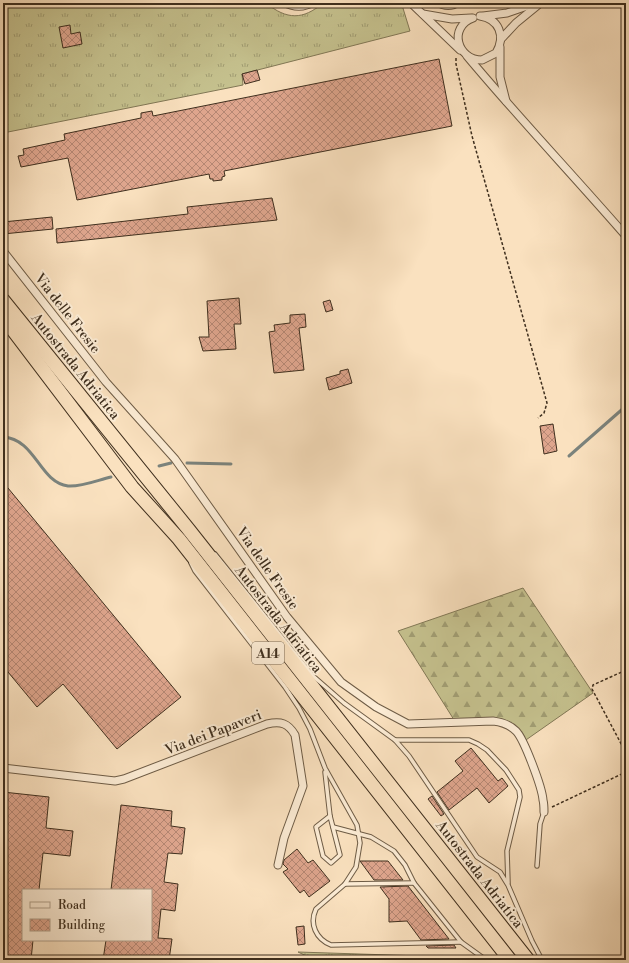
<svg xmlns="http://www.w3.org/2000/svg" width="629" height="963" viewBox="0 0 629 963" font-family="'Libre Bodoni',serif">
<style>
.grass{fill:url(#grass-tufts);stroke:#827856}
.forest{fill:url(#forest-firs);stroke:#827856}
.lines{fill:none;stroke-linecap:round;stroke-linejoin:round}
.stream{stroke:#7b837d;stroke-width:3}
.building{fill:url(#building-cross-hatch);stroke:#3f2f1e}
.lane-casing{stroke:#6e5c46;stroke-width:5.5}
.street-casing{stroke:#6e5c46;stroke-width:9}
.highway-casing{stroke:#3f2f1e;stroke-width:15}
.path{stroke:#3f2f1e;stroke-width:1.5;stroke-dasharray:3 2;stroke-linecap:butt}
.lane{stroke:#fcecd5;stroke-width:3.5}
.street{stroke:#fcecd5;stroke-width:7}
.highway{stroke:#fae1bf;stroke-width:13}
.labels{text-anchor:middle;stroke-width:4;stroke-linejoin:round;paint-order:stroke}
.shield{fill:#fcecd5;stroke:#786855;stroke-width:1}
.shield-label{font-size:13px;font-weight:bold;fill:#3f2f1e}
.street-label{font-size:14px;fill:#3f2f1e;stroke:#fcecd5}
</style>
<defs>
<pattern id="grass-tufts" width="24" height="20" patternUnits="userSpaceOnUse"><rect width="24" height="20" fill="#c5c18e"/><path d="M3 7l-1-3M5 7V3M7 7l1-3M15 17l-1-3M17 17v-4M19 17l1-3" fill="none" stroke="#a19d73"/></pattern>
<pattern id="forest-firs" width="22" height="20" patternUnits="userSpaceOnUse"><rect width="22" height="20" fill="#c5c18e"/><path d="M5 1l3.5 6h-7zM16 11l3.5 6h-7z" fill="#a19d73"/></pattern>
<pattern id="building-cross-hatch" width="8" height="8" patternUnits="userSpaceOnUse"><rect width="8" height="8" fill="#dea58d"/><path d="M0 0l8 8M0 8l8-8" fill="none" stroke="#b58773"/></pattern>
</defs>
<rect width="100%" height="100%" fill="#fae1bf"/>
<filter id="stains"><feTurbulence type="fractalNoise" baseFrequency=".005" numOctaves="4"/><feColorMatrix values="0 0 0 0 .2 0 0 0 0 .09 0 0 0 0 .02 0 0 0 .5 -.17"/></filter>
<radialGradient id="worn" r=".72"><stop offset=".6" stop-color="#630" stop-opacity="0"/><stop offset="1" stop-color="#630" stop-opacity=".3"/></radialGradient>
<!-- grass -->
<g class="grass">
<path d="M3,3H266C287,20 303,20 323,3H399L402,5L410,31L242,74L243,85L3,133Z"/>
<polygon points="298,952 452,957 472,960 315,960"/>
</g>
<!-- forest -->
<polygon class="forest" points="523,588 593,693 523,742 503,722 456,723 398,631"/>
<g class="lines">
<!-- stream -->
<g class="stream">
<polyline points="3,330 9,334"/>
<path d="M3,437C36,439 39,482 68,486C82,487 98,480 111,477"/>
<polyline points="569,456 626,406"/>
<polyline points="187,463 231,464"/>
<polyline points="159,466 171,463"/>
</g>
</g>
<!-- building -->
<g class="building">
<polygon points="70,25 71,34 80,32 82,44 63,48 59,27"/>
<polygon points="439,59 452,126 224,171 225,176 222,177 222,180 213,181 213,179 210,179 209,174 77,200 68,158 21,167 18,156 24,155 23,149 65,140 64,134 141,118 141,113 152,111 153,116"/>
<polygon points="257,70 260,80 245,84 242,74"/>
<polygon points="272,198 277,220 57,243 56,229 188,214 187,207"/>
<polygon points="52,217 53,229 3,234 3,222"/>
<polygon points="239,298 241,324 234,324 236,349 203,351 199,337 209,337 207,301"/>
<polygon points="330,300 333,310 326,312 323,302"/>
<polygon points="305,314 306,327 299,328 304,370 274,373 269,332 275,331 274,325 290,323 290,315"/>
<polygon points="348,369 352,383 329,390 326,378 340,374 340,371"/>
<polygon points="553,424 557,451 544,454 540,426"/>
<polygon points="3,482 181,697 117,749 63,684 37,707 3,666"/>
<polygon points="471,748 498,781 502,778 508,786 489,803 477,788 449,810 437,792 463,771 455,761"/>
<polygon points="3,792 49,797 46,828 73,831 70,856 43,853 39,890 23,890 23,940 33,940 31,960 3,960"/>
<polygon points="432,796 444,814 441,816 428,799"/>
<polygon points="121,805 172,811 171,826 185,828 182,854 168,853 164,882 178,884 175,911 161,909 158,938 172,939 169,960 103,960 106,940 151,940 151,890 111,890"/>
<polygon points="297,849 308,863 313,860 330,881 309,897 304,890 300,893 283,872 288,869 283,864 284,860"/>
<polygon points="360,861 388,861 403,880 374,880"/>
<polygon points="408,886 449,939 421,940 407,921 389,922 389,899 380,887"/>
<polygon points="304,926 305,944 298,945 296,927"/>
<polygon points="454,945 456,948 428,948 426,946"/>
</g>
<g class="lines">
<!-- lane casing -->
<g class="lane-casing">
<g id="lane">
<path d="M282,3C294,10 304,10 315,3"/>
<path d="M435,3C443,8 452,9 460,3"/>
<polyline points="215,554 313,676 344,703 395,740 409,756 477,857 500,872 508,885 532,941 542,960"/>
<path d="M191,563L195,571L285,687L299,708L310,729L325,768L357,825L360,843L356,867L345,884L316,909C309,924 316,939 331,945L461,942"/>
<polyline points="395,740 469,740 478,744 487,750 506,770 519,790 520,797 507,851 508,883"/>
<polyline points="325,772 330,816"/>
<polygon points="330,816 340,855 331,863 323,856 316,827"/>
<polyline points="333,827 371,837 394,851 405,865 414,883 461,942 486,960"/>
<polyline points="537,866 540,824 544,812"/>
<polyline points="345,884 414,883"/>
</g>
</g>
<!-- street casing -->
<g class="street-casing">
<g id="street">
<polyline points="411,3 460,50"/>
<polyline points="423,14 452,19 471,18"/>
<polyline points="483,16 507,13 536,3"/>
<path d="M473,18C448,27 457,60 482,60L496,53C506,36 499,19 480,16"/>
<polyline points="502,38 516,23 538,5"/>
<polyline points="500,47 500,77 506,101"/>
<path d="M467,56C518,117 573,175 626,236"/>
<path d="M3,251L106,382L175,459L287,617L341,682L376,707L408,724L493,721C502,722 509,724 516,731C524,739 542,787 543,800C544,804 544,808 544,812"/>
<path d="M3,768L115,781L124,779L267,724C281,721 288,723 295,735L303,786L284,838L278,865"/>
</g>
</g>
<!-- highway casing -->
<g class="highway-casing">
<g id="highway">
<polyline points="3,300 189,530 528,960"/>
<polyline points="3,317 132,487 179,539 510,960"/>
</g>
</g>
<!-- path -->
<g class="path">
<polyline points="456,58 456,64 472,136 547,403 544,413 538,418"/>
<polyline points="626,670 593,685 592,689 626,753"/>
<polyline points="552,807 626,772"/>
</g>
<!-- lane -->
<use href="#lane" class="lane"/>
<!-- street -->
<use href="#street" class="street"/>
<!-- highway -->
<use href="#highway" class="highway"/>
</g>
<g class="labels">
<!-- shield labels -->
<rect class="shield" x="252" y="642" width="32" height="22" rx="3"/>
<g class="shield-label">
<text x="268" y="658">A14</text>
</g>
<!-- street labels -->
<g class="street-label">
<text transform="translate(68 313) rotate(52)" y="5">Via delle Fresie</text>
<text transform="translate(76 366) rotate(51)" y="5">Autostrada Adriatica</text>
<text transform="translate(268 568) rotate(55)" y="5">Via delle Fresie</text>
<text transform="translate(279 619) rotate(52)" y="5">Autostrada Adriatica</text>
<text transform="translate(213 732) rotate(-21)" y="5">Via dei Papaveri</text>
<text transform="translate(480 874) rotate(52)" y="5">Autostrada Adriatica</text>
</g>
</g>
<!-- margin -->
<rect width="629" height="963" fill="none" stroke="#fae1bf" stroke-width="16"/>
<rect x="4" y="4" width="621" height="955" fill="none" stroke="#3f2f1e" stroke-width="2"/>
<rect x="8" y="8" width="613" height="947" fill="none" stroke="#3f2f1e"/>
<!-- legend -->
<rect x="22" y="889" width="130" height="52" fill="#fcecd5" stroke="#b0a08c"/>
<rect x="30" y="902" width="20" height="6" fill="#fcecd5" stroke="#b0a08c"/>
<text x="58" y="909" font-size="12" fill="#3f2f1e">Road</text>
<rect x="30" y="919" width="20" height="12" fill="url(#building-cross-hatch)" stroke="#b0a08c"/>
<text x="58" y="929" font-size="12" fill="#3f2f1e">Building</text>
<rect width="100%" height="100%" filter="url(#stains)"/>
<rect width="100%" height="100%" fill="url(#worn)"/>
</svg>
